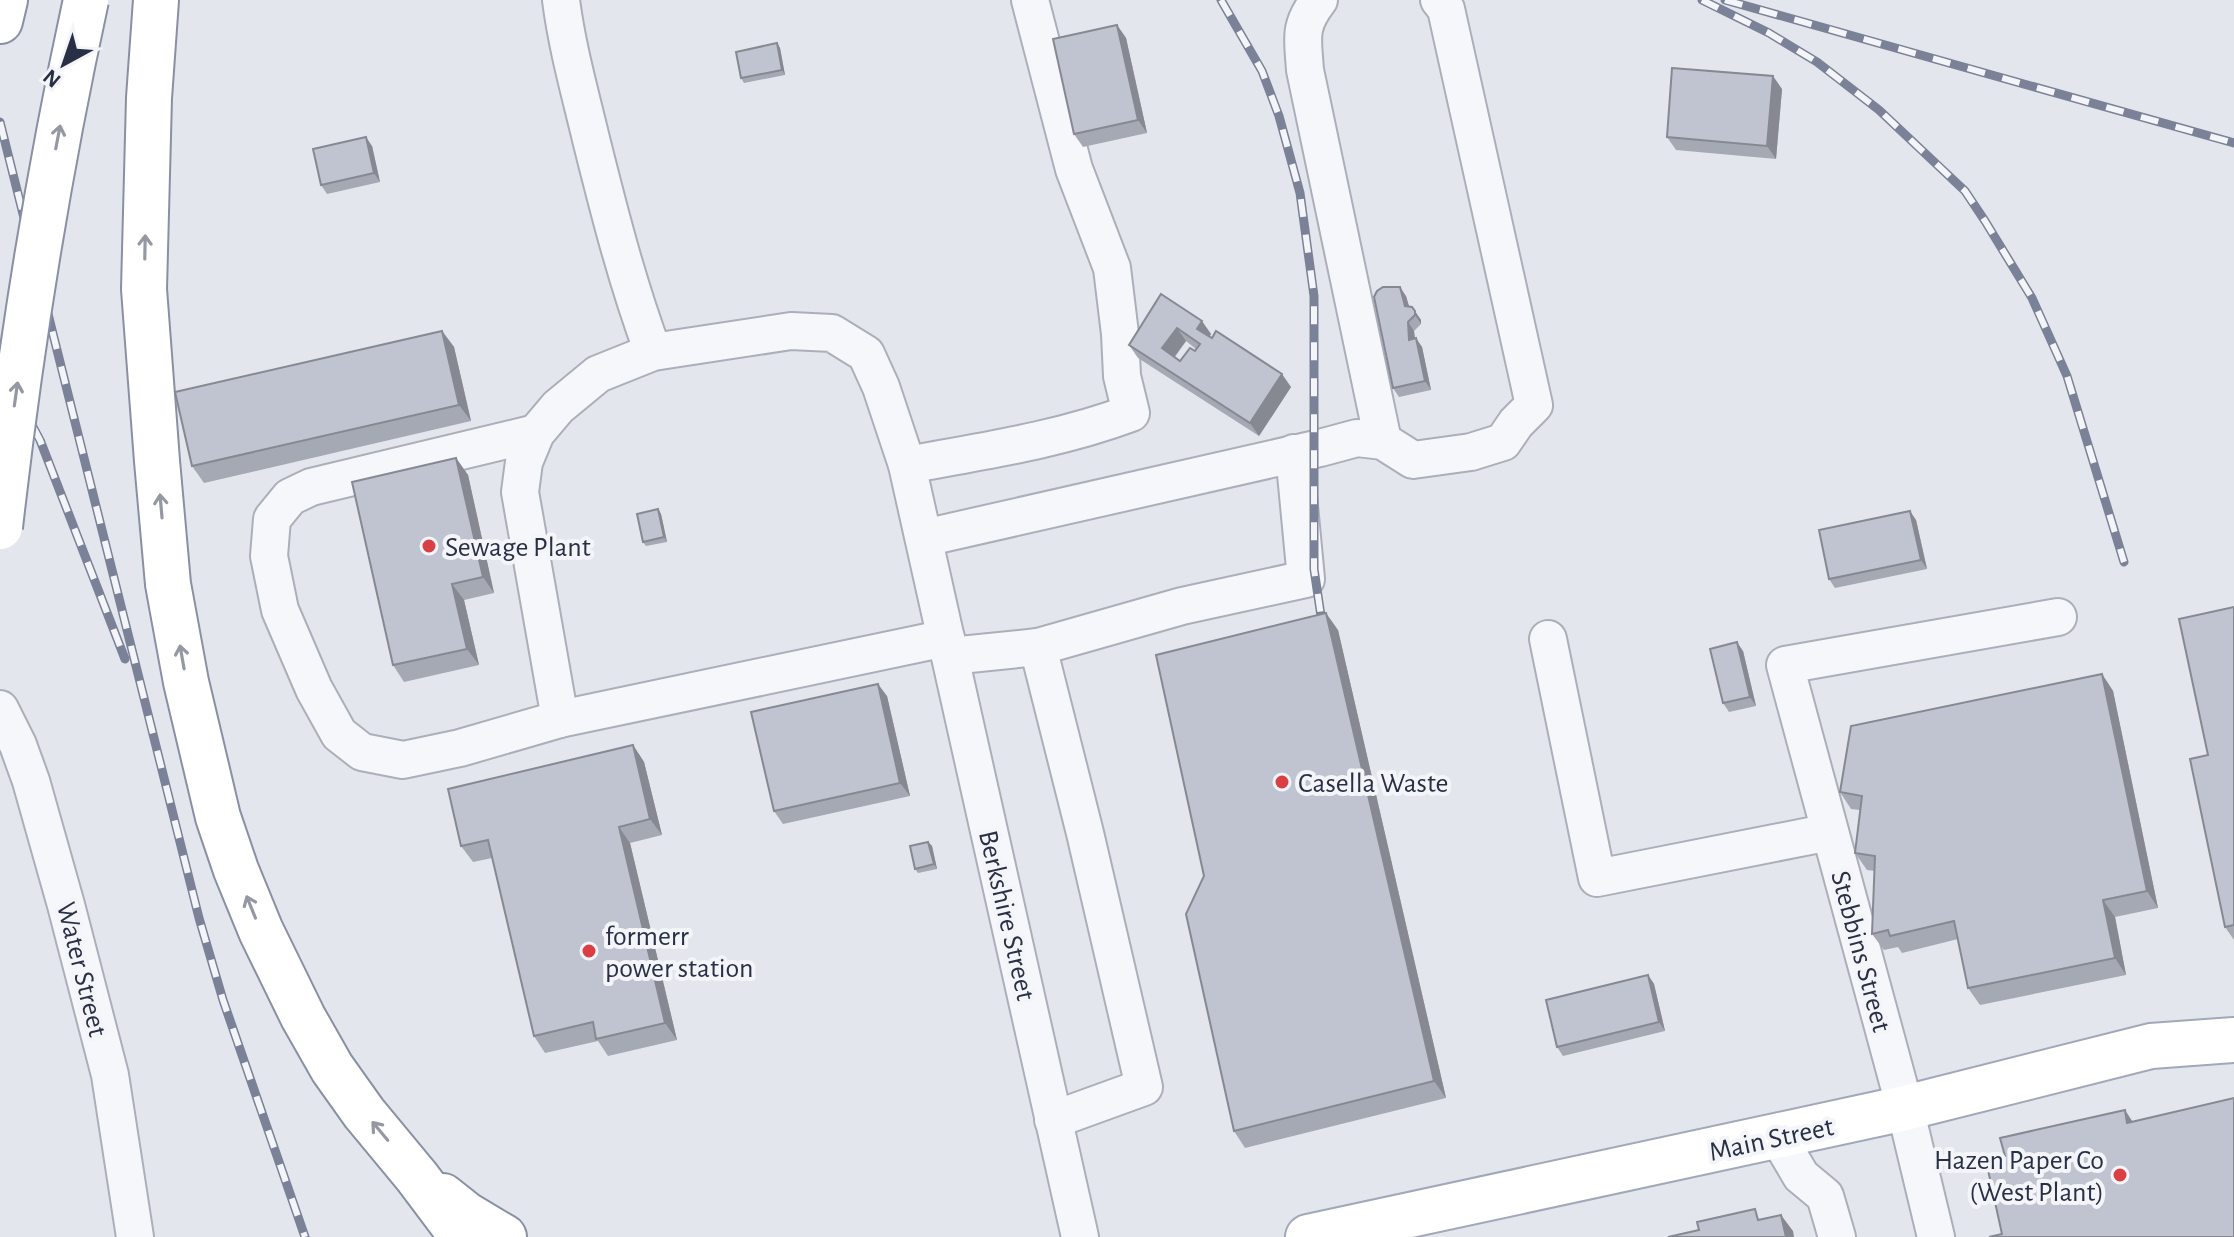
<svg xmlns="http://www.w3.org/2000/svg" width="2234" height="1237" viewBox="0 0 2234 1237" font-family="'Alegreya Sans',sans-serif">
<style>
.lines{fill:none;stroke-linecap:round;stroke-linejoin:round}
.minor-casing{stroke:#abafba;stroke-width:40}
.major-casing{stroke:#a1a8b9;stroke-width:48}
.highway-casing{stroke:#8990a4;stroke-width:48}
.minor{stroke:#f6f7fa;stroke-width:36}
.major{stroke:#fff;stroke-width:44}
.highway{stroke:#fff;stroke-width:44}
.rail-casing{stroke:#7b8297;stroke-width:9}
.rail{stroke:#f3f5f9;stroke-width:6;stroke-dasharray:18;stroke-linecap:butt}
.highway-bridge-casing{stroke:#8990a4;stroke-width:48;stroke-linecap:butt}
.highway-bridge{stroke:#fff;stroke-width:44}
.wall{fill:#a5a9b3;fill-rule:evenodd}
.shaded-wall{fill:#868992}
.building{fill:#c0c4d0;stroke:#868992;stroke-width:2;fill-rule:evenodd}
.oneway{stroke:#9498a2}
.poi-dot{fill:#da3f44;stroke:#f3f5f9;stroke-width:3}
.labels{text-anchor:middle;stroke-width:8;stroke-linejoin:round;paint-order:stroke}
.poi-label{font-size:28px;fill:#293046;stroke:#f3f5f9;text-anchor:start}
.street-label{font-size:28px;fill:#293046;stroke:#f3f5f9}
</style>
<rect width="100%" height="100%" fill="#e3e6ec"/>
<g class="lines">
<!-- minor casing -->
<g class="minor-casing">
<g id="minor">
<path d="M561,0C567,47 580,93 591,139C609,211 627,282 653,352"/>
<path d="M1319,0C1298,27 1303,39 1305,70L1383,441"/>
<polyline points="536,433 311,487 290,497 272,519 269,556 280,610 314,689 339,734 362,752 403,760 460,748 560,719 946,638"/>
<path d="M907,465C983,451 1059,440 1131,413L1122,376L1120,334L1112,268L1074,169L1030,0"/>
<polyline points="924,538 1320,448 1357,438 1383,441 1413,460 1471,452 1503,442 1516,423 1534,405 1446,9 1439,0"/>
<polyline points="1548,639 1597,878 1830,832"/>
<polyline points="950,656 1038,647"/>
<polyline points="0,709 18,745 31,781 66,905 110,1075 135,1237"/>
<polyline points="560,719 520,492 524,462 536,433 558,407 598,374 653,352 791,331 832,333 866,354 881,387 907,465 1080,1237"/>
<polyline points="1053,1120 1144,1087 1085,833 1038,647 1182,606 1306,579 1294,453"/>
<polyline points="1778,1137 1801,1176 1825,1196 1837,1237"/>
<polyline points="1936,1237 1905,1108 1785,665 2058,617"/>
</g>
</g>
<!-- major casing -->
<g class="major-casing">
<polyline id="major" points="1308,1237 1905,1108 2151,1046 2234,1040"/>
</g>
<!-- highway casing -->
<g class="highway-casing">
<g id="highway">
<polyline points="156,0 149,98 144,289 157,461 168,584 186,682 218,817 236,870 261,931 303,1017 332,1068 364,1113 417,1177 462,1237"/>
<polyline points="0,21 5,0"/>
<polyline points="443,1196 467,1215 504,1237"/>
</g>
</g>
<!-- minor -->
<use href="#minor" class="minor"/>
<!-- major -->
<use href="#major" class="major"/>
<!-- highway -->
<use href="#highway" class="highway"/>
<!-- rail casing -->
<g class="rail-casing">
<g id="rail">
<polyline points="1221,0 1262,71 1279,116 1300,193 1314,296 1314,569 1321,616 1327,637"/>
<polyline points="1702,0 1769,33 1817,62 1879,110 1965,191 1985,221 2032,298 2067,376 2124,562"/>
<polyline points="1725,0 2234,143"/>
<polyline points="0,122 199,918 223,1000 305,1237"/>
<polyline points="0,365 40,440 125,659"/>
</g>
</g>
<!-- rail -->
<use href="#rail" class="rail"/>
<!-- highway-bridge casing -->
<g class="highway-bridge-casing">
<path id="highway-bridge" d="M0,527C20,350 48,174 86,0"/>
</g>
<!-- highway-bridge -->
<use href="#highway-bridge" class="highway-bridge"/>
</g>
<!-- wall -->
<g class="wall">
<polygon points="1117,25 1126,38 1147,133 1083,147 1074,134"/>
<polygon points="777,43 780,48 785,75 744,83 741,78"/>
<polygon points="1782,89 1776,159 1676,150 1667,137"/>
<polygon points="372,146 380,182 327,194 321,185"/>
<path d="M1161,294L1211,334L1210,336L1291,387L1259,436L1138,358L1129,345ZM1186,341L1196,349L1180,361L1175,357Z"/>
<polygon points="1406,296 1409,306 1421,320 1421,324 1414,331 1415,338 1422,347 1431,390 1399,397 1393,388"/>
<polygon points="442,331 454,347 471,421 204,483 192,466"/>
<polygon points="456,458 468,475 494,593 464,600 479,665 404,682 393,665"/>
<polygon points="658,509 661,514 667,542 646,546 643,542"/>
<polygon points="1916,520 1927,569 1835,588 1829,579"/>
<polygon points="2234,607 2234,940 2225,927 2208,755"/>
<polygon points="1338,630 1446,1098 1245,1148 1234,1131"/>
<polygon points="1743,651 1756,706 1729,712 1723,703"/>
<polygon points="2102,674 2113,691 2158,908 2115,917 2126,975 1980,1005 1968,988 1958,939 1902,953 1898,947 1884,950 1872,934 1875,871 1867,870 1855,853 1860,810 1851,809 1840,792"/>
<polygon points="887,696 910,796 783,824 774,811"/>
<polygon points="633,745 644,762 662,835 630,843 677,1040 608,1056 598,1041 545,1053 534,1036 492,858 473,862 461,846"/>
<polygon points="928,842 932,846 937,869 918,873 915,869"/>
<polygon points="1648,975 1654,984 1665,1031 1563,1056 1557,1047"/>
</g>
<!-- shaded-wall -->
<g class="shaded-wall">
<polygon points="1117,25 1126,38 1147,133 1138,120"/>
<polygon points="777,43 780,48 785,75 782,70"/>
<polygon points="1773,76 1782,89 1776,159 1767,146"/>
<polygon points="366,137 372,146 380,182 374,173"/>
<polygon points="1400,287 1406,296 1411,314 1405,306"/>
<polygon points="1415,311 1421,320 1421,324 1415,315"/>
<polygon points="1202,321 1211,334 1206,342 1197,329"/>
<polygon points="1408,322 1414,331 1416,349 1409,340"/>
<polygon points="1177,328 1186,341 1171,361 1162,348"/>
<polygon points="442,331 454,347 471,421 459,405"/>
<polygon points="1416,338 1422,347 1431,390 1425,381"/>
<polygon points="1282,374 1291,387 1259,436 1250,423"/>
<polygon points="456,458 468,475 494,593 483,577"/>
<polygon points="658,509 661,514 667,542 664,537"/>
<polygon points="1910,511 1916,520 1927,569 1921,560"/>
<polygon points="452,584 464,600 479,665 467,649"/>
<polygon points="1326,613 1338,630 1446,1098 1434,1081"/>
<polygon points="1737,642 1743,651 1756,706 1750,697"/>
<polygon points="2102,674 2113,691 2158,908 2147,891"/>
<polygon points="878,684 887,696 910,796 900,783"/>
<polygon points="633,745 644,762 662,835 650,819"/>
<polygon points="619,827 630,843 677,1040 665,1023"/>
<polygon points="928,842 932,846 937,869 934,864"/>
<polygon points="2103,900 2115,917 2126,975 2115,958"/>
<polygon points="1648,975 1654,984 1665,1031 1659,1022"/>
<polygon points="2125,1110 2136,1127 2127,1123"/>
<polygon points="1781,1215 1793,1231 1794,1237 1786,1237"/>
</g>
<!-- building -->
<g class="building">
<polygon points="1117,25 1138,120 1074,134 1053,39"/>
<polygon points="777,43 782,70 741,78 736,52"/>
<polygon points="1672,68 1773,76 1767,146 1667,137"/>
<polygon points="366,137 374,173 321,185 313,149"/>
<polygon points="1383,287 1400,287 1405,306 1412,307 1415,311 1415,315 1408,322 1409,340 1416,338 1425,381 1393,388 1374,297 1377,291"/>
<path d="M1161,294L1202,321L1197,329L1212,338L1216,331L1282,374L1250,423L1129,345ZM1177,328L1200,344L1195,351L1190,348L1180,361L1162,348Z"/>
<polygon points="442,331 459,405 192,466 175,392"/>
<polygon points="456,458 483,577 452,584 467,649 393,665 352,482"/>
<polygon points="658,509 664,537 643,542 637,514"/>
<polygon points="1910,511 1921,560 1829,579 1819,530"/>
<polygon points="2234,607 2234,925 2225,927 2190,759 2208,755 2179,619"/>
<polygon points="1326,613 1434,1081 1234,1131 1186,914 1204,876 1156,655"/>
<polygon points="1737,642 1750,697 1723,703 1710,649"/>
<polygon points="2102,674 2147,891 2103,900 2115,958 1968,988 1954,921 1890,936 1888,930 1872,934 1875,856 1855,853 1862,796 1840,792 1851,726"/>
<polygon points="878,684 900,783 774,811 751,712"/>
<polygon points="633,745 650,819 619,827 665,1023 596,1039 593,1022 534,1036 488,840 461,846 448,789"/>
<polygon points="928,842 934,864 915,869 910,846"/>
<polygon points="1648,975 1659,1022 1557,1047 1546,1000"/>
<polygon points="2234,1098 2234,1237 1989,1237 2002,1234 1986,1161 2005,1156 2000,1138 2125,1110 2127,1123"/>
<polygon points="1755,1209 1758,1220 1781,1215 1786,1237 1668,1237 1699,1230 1697,1222"/>
</g>
<!-- one-way arrows -->
<defs><path id="oneway-shaft" d="M-6 0H5M1.5-3L5.5 0L1.5 3" fill="none" stroke-width="1.6" stroke-linecap="round" stroke-linejoin="round" transform="scale(2)"/></defs>
<g class="oneway">
<use href="#oneway-shaft" transform="translate(58 137) rotate(-79)"/>
<use href="#oneway-shaft" transform="translate(145 247) rotate(-89)"/>
<use href="#oneway-shaft" transform="translate(16 394) rotate(-82)"/>
<use href="#oneway-shaft" transform="translate(161 506) rotate(-95)"/>
<use href="#oneway-shaft" transform="translate(182 657) rotate(-100)"/>
<use href="#oneway-shaft" transform="translate(251 907) rotate(-112)"/>
<use href="#oneway-shaft" transform="translate(380 1131) rotate(-130)"/>
</g>
<!-- markers -->
<g class="poi-dot">
<circle cx="429" cy="546" r="8"/>
<circle cx="1282" cy="782" r="8"/>
<circle cx="589" cy="951" r="8"/>
<circle cx="2120" cy="1175" r="8"/>
</g>
<g class="labels">
<!-- poi labels -->
<g class="poi-label">
<text x="445" y="556">Sewage Plant</text>
<text x="1298" y="792">Casella Waste</text>
<text x="605" y="945">formerr<tspan x="605" dy="32">power station</tspan></text>
<text x="2104" y="1169" text-anchor="end">Hazen Paper Co<tspan x="2104" dy="32">(West Plant)</tspan></text>
</g>
<!-- street labels -->
<g class="street-label">
<text transform="translate(1008 915) rotate(77)" y="10">Berkshire Street</text>
<text transform="translate(1862 951) rotate(75)" y="10">Stebbins Street</text>
<text transform="translate(83 969) rotate(76)" y="10">Water Street</text>
<text transform="translate(1771 1138) rotate(-12)" y="10">Main Street</text>
</g>
</g>
<!-- north arrow -->
<g transform="translate(64 64) rotate(220)" stroke="#f3f5f9" stroke-width="6" paint-order="stroke">
<path d="M0-6L14 30L0 20L-14 30Z" fill="#293046"/>
<text y="-12" font-size="22" font-weight="bold" text-anchor="middle" fill="#293046">N</text>
</g>
</svg>
